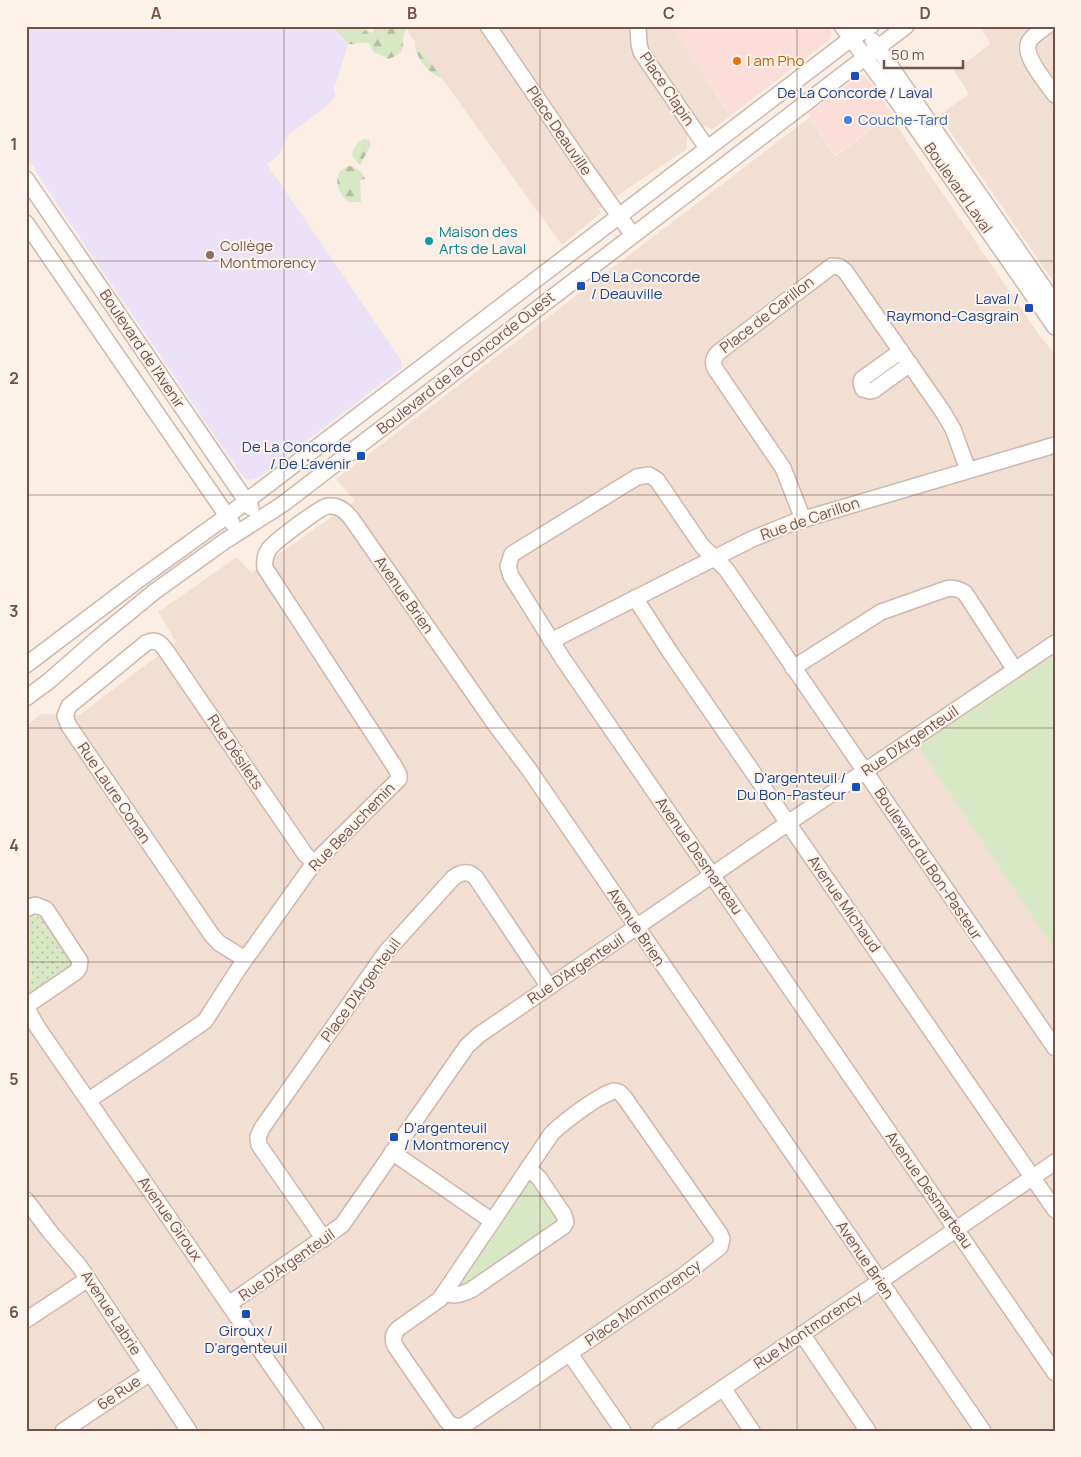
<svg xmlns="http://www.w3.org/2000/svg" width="1081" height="1457" viewBox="0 0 1081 1457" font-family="Manrope,sans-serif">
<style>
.residential{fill:#f2dfd4}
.commercial{fill:#fbddd9}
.education{fill:#ece2f7}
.grass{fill:url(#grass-dots)}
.forest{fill:url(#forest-firs)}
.park{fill:#d9e8c4}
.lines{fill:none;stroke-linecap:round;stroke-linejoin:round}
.minor-casing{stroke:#ceb7af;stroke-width:18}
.minor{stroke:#fff;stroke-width:15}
.grid{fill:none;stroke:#73524b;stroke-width:1;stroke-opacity:0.55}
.food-dot{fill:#e8710a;stroke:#fef3eb;stroke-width:2}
.transit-dot{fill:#1a4fb4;stroke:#fef3eb;stroke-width:2}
.shop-dot{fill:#3f7fe0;stroke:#fef3eb;stroke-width:2}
.culture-dot{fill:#0f9aa8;stroke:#fef3eb;stroke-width:2}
.education-dot{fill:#8d6e63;stroke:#fef3eb;stroke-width:2}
.labels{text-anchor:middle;stroke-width:4;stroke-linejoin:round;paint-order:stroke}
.food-label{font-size:15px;fill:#c56008;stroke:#fef3eb;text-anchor:start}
.street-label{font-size:15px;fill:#73524b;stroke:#fef3eb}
.transit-label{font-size:15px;fill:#164399;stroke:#fef3eb;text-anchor:end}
.shop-label{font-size:15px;fill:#366cbe;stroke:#fef3eb;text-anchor:start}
.culture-label{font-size:15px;fill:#0d838f;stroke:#fef3eb;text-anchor:start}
.education-label{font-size:15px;fill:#785e54;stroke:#fef3eb;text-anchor:start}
.neatline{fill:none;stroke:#73524b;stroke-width:2}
.grid-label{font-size:16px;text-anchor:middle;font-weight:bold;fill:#73524b}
</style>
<defs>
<pattern id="grass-dots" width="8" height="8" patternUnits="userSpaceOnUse" patternTransform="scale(1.25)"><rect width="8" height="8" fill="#d9e8c4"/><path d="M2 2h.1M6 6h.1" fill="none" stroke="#b4bfa1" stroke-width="1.8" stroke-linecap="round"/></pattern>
<pattern id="forest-firs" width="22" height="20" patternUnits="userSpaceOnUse" patternTransform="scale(1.25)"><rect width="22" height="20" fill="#d9e8c4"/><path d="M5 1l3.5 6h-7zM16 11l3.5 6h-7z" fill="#b4bfa1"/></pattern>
</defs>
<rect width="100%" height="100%" fill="#fbefe5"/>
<!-- residential -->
<g class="residential">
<polygon points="404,26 672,26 731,116 713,129 705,127 687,138 687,149 599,208 601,213 562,245"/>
<polygon points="980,26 1055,26 1055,284 939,115 969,94 954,71 990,44"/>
<polygon points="890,116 1040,336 1055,354 1055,1431 26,1431 26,726 41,714 79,715 176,642 158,612 237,557 251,573 355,501 336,479 810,117 835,156"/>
</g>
<!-- commercial -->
<g class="commercial">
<polygon points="672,26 827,26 831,32 831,36 828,41 731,115"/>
<polygon points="862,74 869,80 892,114 835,155 808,113"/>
</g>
<!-- education -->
<polygon class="education" points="26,26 333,26 348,44 334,89 336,96 328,105 288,135 279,155 267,164 401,360 402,368 258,478 249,480 243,477 59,207 35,170 34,166 30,165 26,160"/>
<!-- grass -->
<path class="grass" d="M33,916L43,918L70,957L71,963L68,969L51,981L49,978L46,980L48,983C41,987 34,994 26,993V978H33L31,970L26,971V923L29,919Z"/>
<!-- forest -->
<g class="forest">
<path d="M333,26L365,28L371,33L373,32L375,26H404L406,30C398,44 412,51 388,59L374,52L369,43C362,41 355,45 348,44Z"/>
<path d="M415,42L443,79C428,73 415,58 415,42Z"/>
<path d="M364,139L369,140L371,145L360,165L352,156C352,149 357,141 364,139Z"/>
<path d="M349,166C356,167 363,172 365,179L360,180L361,202H349C337,194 330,171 349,166Z"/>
</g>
<!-- park -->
<g class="park">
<polygon points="333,26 371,26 348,44"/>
<polygon points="1055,655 1055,950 918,746"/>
<polygon points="529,1182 535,1182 560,1222 465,1286 463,1285 461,1279 525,1185"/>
</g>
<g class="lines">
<!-- minor casing -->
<g class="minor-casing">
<g id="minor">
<polyline points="488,26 584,167 632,234"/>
<polyline points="638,26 639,44 641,52 707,148"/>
<polyline points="842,26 906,113 1055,327"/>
<path d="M1047,26C1041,31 1032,35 1029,42C1022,56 1047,83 1055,95"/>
<polyline points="873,41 1055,304"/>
<polyline points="26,179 251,508"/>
<polyline points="26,223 232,523"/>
<polyline points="901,351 862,379 861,383 863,389 870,391 874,390 910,364"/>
<path d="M803,519L783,468L716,370C712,364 713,357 719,352L832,266L840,267L845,271L943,412L953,429L968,470"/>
<polyline points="635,598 672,655 1055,1210"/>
<polyline points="551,641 752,539 794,522 1055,445"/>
<polyline points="26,665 137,581 227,516 844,44 871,26"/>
<path d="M793,668L881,612L946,589C953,587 959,589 965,593L1015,670"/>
<polyline points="26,698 49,681 98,638 154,592 225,541 283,504 906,26"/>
<polyline points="26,909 35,905 46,909 80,961 79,968 76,972 26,1006 36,1025 316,1431"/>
<path d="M245,959L219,943L211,934L69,726L65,716L69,706L146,643C158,637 163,646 169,655L305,854L314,863"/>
<polyline points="1055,1048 726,569 702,546 657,480 649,475 637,477 512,554 508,566 511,576 563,659 1055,1373"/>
<path d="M614,1091L619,1092L624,1097L720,1234L722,1239L720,1247L684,1275L466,1424C459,1428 452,1427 447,1421L395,1346C392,1339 393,1333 399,1328L440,1299L552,1133C565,1121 597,1096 614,1091Z"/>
<path d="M89,1100L147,1061L205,1021L239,968L314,863L399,779V775L395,767L265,568C264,561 265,555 269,549C274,542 320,507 328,506C339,505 345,511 351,518L497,727L528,768L983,1431"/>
<polyline points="392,1152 492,1221"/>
<polyline points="26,1200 50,1232 80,1267 189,1431"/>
<path d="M324,1239L259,1145L258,1137L262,1128L386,952L453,878C461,872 469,870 476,878L549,987"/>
<path d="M444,1293C454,1297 462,1294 471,1290L564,1226L566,1222L564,1215L539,1178L528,1168"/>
<polyline points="229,1304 342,1225 467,1046 479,1035 788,823 1055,643"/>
<polyline points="26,1320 88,1279"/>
<polyline points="802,1334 868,1431"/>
<polyline points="570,1354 623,1431"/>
<polyline points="723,1388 752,1431"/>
<polyline points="63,1431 150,1373"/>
<polyline points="660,1431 1055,1162"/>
</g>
</g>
<!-- minor -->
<use href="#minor" class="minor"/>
</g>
<!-- grid -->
<path class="grid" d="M284,26V1431M540,26V1431M797,26V1431M26,261H1055M26,495H1055M26,728H1055M26,962H1055M26,1196H1055"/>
<!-- markers -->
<circle class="food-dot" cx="737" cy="61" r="5"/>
<g class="transit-dot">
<rect x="850" y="71" width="10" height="10" rx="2.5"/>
<rect x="576" y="281" width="10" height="10" rx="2.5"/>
<rect x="1024" y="303" width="10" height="10" rx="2.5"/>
<rect x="356" y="451" width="10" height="10" rx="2.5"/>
<rect x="851" y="782" width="10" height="10" rx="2.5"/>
<rect x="389" y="1132" width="10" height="10" rx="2.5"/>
<rect x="241" y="1309" width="10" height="10" rx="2.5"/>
</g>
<circle class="shop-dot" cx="848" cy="120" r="5"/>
<circle class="culture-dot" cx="429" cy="241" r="5"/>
<circle class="education-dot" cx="210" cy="255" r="5"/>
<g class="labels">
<!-- food labels -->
<g class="food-label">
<text x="747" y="66">I am Pho</text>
</g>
<!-- street labels -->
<g class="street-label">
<text transform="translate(667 89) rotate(56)" y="5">Place Clapin</text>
<text transform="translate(559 131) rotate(56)" y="5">Place Deauville</text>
<text transform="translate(958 188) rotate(55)" y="5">Boulevard Laval</text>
<text transform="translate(767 315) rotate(-38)" y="5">Place de Carillon</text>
<text transform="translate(142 349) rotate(56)" y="5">Boulevard de l'Avenir</text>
<text transform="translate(466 363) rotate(-38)" y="5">Boulevard de la Concorde Ouest</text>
<text transform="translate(810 519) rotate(-19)" y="5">Rue de Carillon</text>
<text transform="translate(404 595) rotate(55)" y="5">Avenue Brien</text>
<text transform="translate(910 741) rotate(-34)" y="5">Rue D'Argenteuil</text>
<text transform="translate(235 752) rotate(56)" y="5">Rue Désilets</text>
<text transform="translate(114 793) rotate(56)" y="5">Rue Laure Conan</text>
<text transform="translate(352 827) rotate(-46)" y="5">Rue Beauchemin</text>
<text transform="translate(699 856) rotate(55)" y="5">Avenue Desmarteau</text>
<text transform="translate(928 864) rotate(56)" y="5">Boulevard du Bon-Pasteur</text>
<text transform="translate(844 904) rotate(55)" y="5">Avenue Michaud</text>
<text transform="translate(636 927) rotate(56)" y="5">Avenue Brien</text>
<text transform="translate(576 969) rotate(-34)" y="5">Rue D'Argenteuil</text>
<text transform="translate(361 990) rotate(-54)" y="5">Place D'Argenteuil</text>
<text transform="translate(929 1190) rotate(55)" y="5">Avenue Desmarteau</text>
<text transform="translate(170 1219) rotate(55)" y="5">Avenue Giroux</text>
<text transform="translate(865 1260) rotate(56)" y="5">Avenue Brien</text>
<text transform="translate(287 1265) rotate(-35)" y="5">Rue D'Argenteuil</text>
<text transform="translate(643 1303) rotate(-35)" y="5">Place Montmorency</text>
<text transform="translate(111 1313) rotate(57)" y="5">Avenue Labrie</text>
<text transform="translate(808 1330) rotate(-34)" y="5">Rue Montmorency</text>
<text transform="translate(119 1393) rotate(-34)" y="5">6e Rue</text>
</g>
<!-- transit labels -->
<g class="transit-label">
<text x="855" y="98" text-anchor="middle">De La Concorde / Laval</text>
<text x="591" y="282" text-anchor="start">De La Concorde<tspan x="591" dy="17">/ Deauville</tspan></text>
<text x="1019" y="304">Laval /<tspan x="1019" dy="17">Raymond-Casgrain</tspan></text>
<text x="351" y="452">De La Concorde<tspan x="351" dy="17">/ De L'avenir</tspan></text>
<text x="846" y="783">D'argenteuil /<tspan x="846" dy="17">Du Bon-Pasteur</tspan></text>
<text x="404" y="1133" text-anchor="start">D'argenteuil<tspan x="404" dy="17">/ Montmorency</tspan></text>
<text x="246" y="1336" text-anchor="middle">Giroux /<tspan x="246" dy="17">D'argenteuil</tspan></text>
</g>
<!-- shop labels -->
<g class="shop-label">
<text x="858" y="125">Couche-Tard</text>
</g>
<!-- culture labels -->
<g class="culture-label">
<text x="439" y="237">Maison des<tspan x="439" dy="17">Arts de Laval</tspan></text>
</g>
<!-- education labels -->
<g class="education-label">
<text x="220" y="251">Collège<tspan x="220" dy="17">Montmorency</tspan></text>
</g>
</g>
<!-- border -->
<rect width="1081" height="1457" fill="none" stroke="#fef3eb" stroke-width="55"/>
<!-- scale -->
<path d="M884 60v8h79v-8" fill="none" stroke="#73524b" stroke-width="2.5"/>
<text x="891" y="60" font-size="15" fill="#73524b" stroke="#fef3eb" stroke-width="4" paint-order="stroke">50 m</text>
<rect x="28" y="28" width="1026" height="1402" class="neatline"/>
<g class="grid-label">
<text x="156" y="19">A</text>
<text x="412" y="19">B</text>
<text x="669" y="19">C</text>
<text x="925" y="19">D</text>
<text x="14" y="150">1</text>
<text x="14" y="384">2</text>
<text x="14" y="617">3</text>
<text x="14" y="851">4</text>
<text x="14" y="1085">5</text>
<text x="14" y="1318">6</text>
</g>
</svg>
